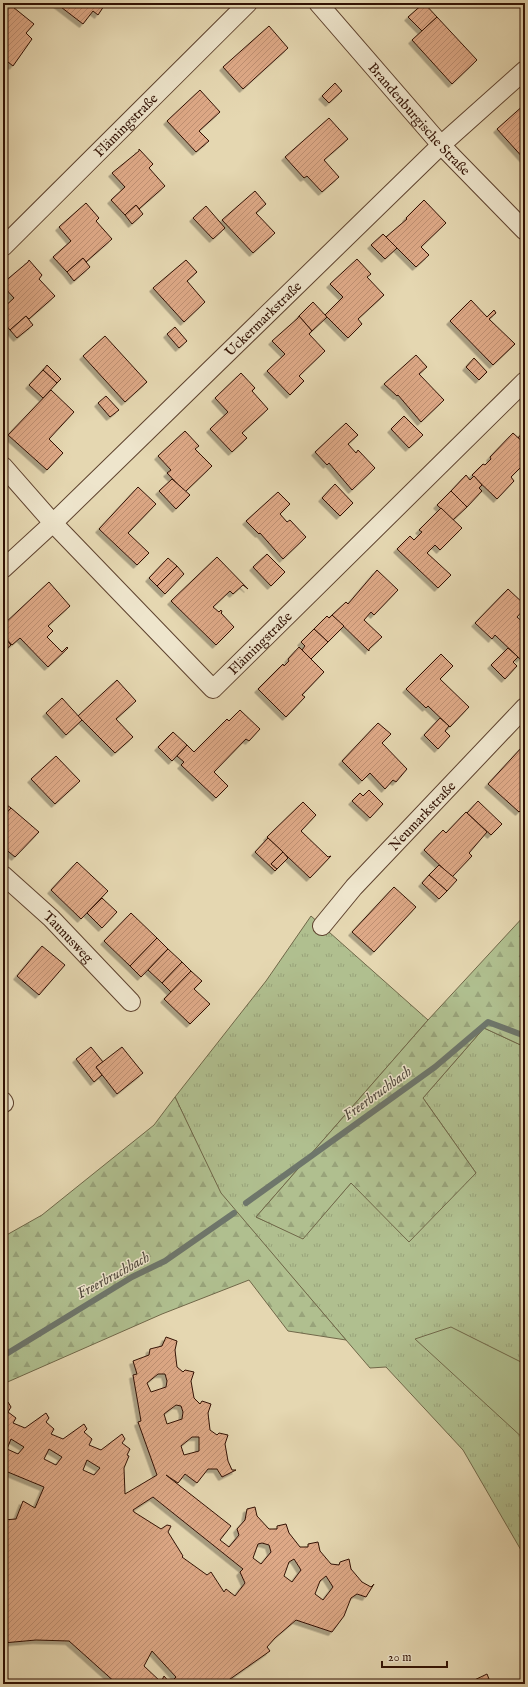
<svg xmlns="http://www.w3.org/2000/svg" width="528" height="1687" viewBox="0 0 528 1687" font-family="'IM FELL English',serif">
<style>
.grass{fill:url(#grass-tufts);stroke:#706849}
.forest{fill:url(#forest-firs);stroke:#706849}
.pitch{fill:#b0bf8f;stroke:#706849}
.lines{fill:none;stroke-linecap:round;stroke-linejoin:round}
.stream{stroke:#6e766b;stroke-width:6}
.building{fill:url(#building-hatch);stroke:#311103;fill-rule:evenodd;filter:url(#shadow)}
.minor-casing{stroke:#5e422e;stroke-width:20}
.minor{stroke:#eee5cc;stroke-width:18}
.labels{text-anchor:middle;stroke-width:3;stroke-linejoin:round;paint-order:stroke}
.street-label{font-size:14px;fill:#311103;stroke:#eee5cc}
.water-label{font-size:15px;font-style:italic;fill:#544c40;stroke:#eee5cc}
</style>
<defs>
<pattern id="grass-tufts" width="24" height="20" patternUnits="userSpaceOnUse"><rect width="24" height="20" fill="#b0bf8f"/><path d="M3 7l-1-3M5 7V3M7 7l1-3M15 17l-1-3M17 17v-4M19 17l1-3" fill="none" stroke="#98a37a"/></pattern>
<pattern id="forest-firs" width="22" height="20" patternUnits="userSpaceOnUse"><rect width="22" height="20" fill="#b0bf8f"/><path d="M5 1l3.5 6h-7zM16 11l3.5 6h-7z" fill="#98a37a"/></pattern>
<pattern id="building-hatch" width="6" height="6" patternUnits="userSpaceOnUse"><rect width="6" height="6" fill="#dea987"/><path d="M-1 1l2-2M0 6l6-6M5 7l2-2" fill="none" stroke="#bf9073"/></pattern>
<filter id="shadow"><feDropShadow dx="-3.5" dy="3.5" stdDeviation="0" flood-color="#0004"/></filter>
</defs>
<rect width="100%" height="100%" fill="#e5d7b1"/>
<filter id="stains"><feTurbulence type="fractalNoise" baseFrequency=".005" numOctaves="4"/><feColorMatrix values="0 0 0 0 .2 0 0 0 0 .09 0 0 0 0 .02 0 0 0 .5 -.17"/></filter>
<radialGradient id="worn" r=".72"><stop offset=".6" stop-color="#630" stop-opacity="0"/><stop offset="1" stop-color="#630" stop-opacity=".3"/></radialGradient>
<!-- grass -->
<polygon class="grass" points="311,916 428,1020 256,1217 303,1238 351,1183 476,1173 423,1098 484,1028 525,1047 525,1557 463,1450 386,1367 370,1368 220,1193 175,1097 266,981"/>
<!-- forest -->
<g class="forest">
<polygon points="525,915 525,1047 484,1028 423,1098 476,1173 409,1242 351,1183 303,1239 256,1217 428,1020"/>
<polygon points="175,1097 221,1193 346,1340 288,1331 249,1280 162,1314 3,1384 3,1237 42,1215 154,1125"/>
</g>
<!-- pitch -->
<polygon class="pitch" points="451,1327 525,1364 525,1440 415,1339"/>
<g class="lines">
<!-- stream -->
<g class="stream">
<polyline points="246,1203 435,1067 488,1022 525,1036"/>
<polyline points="3,1356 132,1277 165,1261 234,1213"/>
</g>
</g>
<!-- building -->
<g class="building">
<polygon points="8,3 34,24 26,33 32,39 13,66 3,58 3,9"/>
<polygon points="106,3 98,15 93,11 83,24 57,4"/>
<polygon points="424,3 437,17 422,31 408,17"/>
<polygon points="437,17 477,60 452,84 412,40"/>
<polygon points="269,26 288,48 243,89 223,67"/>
<polygon points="335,83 342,91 329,103 322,96"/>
<polygon points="200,90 220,112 199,131 209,141 196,152 167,121"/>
<polygon points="525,104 525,160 497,129"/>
<polygon points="329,118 348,139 324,160 339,177 322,192 307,176 304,178 285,157"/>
<polygon points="139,149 153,164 149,168 165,186 139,209 136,205 125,215 111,200 125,187 112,173 139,151"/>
<polygon points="255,191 266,204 256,213 275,233 253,253 222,220"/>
<polygon points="424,200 446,223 421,247 429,255 416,267 386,237 407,219 406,218"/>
<polygon points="86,203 99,218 96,221 112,239 86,262 83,258 67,272 53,257 71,241 59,227"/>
<polygon points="136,205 143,214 132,224 125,215"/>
<polygon points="206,206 225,228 213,239 193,218"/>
<polygon points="383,234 397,248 385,259 371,245"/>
<polygon points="83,258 90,267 74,281 67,272"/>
<polygon points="357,259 371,274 367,277 384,295 358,319 362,324 348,338 325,315 343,297 330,284"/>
<polygon points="29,260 42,275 39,279 55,296 29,319 26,316 10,330 3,322 3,308 14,298 3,286 3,283 28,262"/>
<polygon points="186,260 197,272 187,281 205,302 184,322 153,288"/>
<polygon points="471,300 487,317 494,310 496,313 489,319 515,344 493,365 450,321"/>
<polygon points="313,302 327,317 312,331 299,316"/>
<polygon points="26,316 33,325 17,338 10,330"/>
<polygon points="299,316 312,331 309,334 325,351 299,376 304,381 290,395 267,371 285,354 272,341 298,318"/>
<polygon points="175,327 187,341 179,348 167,334"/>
<polygon points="105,336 147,382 125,402 83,356"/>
<polygon points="416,355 427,367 419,374 444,400 421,422 398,395 397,396 384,384"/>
<polygon points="474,358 487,372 479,380 466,367"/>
<polygon points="47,365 61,379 57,383 43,370"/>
<polygon points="43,370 57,383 43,398 29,385"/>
<polygon points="241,373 255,388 252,391 268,409 242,433 247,438 232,452 210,429 228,412 215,398"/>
<polygon points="51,390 74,412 49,439 63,453 47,470 8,435"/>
<polygon points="106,396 119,410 110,417 98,403"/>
<polygon points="404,416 423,435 409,448 391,429"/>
<polygon points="346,423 358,435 348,444 356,453 358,450 359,451 375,468 352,490 329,463 327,465 315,452"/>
<polygon points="525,430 525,444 518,438"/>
<polygon points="185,431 199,446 195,449 212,466 185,492 167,473 171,470 158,456"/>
<polygon points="513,433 525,444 525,463 511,477 514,481 497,499 472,475 483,464 485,465 491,459 490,457"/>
<polygon points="466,475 470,480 474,476 482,485 479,488 482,491 467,507 451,491"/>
<polygon points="172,479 190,495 176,509 159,491"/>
<polygon points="335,484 353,503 340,516 322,498"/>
<polygon points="138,487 156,504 128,533 149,553 137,565 99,529"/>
<polygon points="451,491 467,507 453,520 437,505"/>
<polygon points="278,492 290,504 280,514 287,522 290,520 306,537 283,559 260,533 259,534 246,521"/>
<polygon points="441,508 462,528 440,550 435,545 427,553 451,575 438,588 397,549 410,536 414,540 422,532 419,530"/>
<polygon points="267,554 285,572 271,586 253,567"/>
<polygon points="217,557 248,589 243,585 233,594 230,591 213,607 219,612 221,610 222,612 221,613 234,627 216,645 171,601"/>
<polygon points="168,558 177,566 157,586 149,578"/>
<polygon points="177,566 184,574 165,594 157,586"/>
<polygon points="377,570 398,590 374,615 371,612 364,620 382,637 369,649 369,651 332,615 346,602 348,604"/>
<polygon points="49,582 70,606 48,626 53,631 47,637 62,652 67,647 68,648 48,667 20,638 12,645 3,635 3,625"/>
<polygon points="508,589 525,605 525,608 517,617 525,624 525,654 520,659 495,635 492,639 475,623"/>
<polygon points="332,615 344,626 328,642 314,629 327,616 329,618"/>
<polygon points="314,629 328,642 311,659 302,650 305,646 301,642"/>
<polygon points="3,636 11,645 3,652"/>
<polygon points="299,647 324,672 302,695 305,697 286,717 258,689 283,664 284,666 289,661 288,659"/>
<polygon points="508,648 518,657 513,662 517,666 505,679 491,665"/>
<polygon points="441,654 453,666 440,679 469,707 450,727 428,706 426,708 406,689"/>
<polygon points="117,680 136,701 116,719 133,737 115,753 78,716"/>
<polygon points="62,698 82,720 66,735 46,713"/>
<polygon points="240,710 260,729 249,741 246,739 214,772 228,786 216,798 181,765 184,762 177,756 187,745 194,752 227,719 229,721"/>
<polygon points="440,718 449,726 445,731 450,736 438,749 424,735"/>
<polygon points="378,723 391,734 382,743 407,769 396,782 393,780 385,789 370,773 362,781 342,761"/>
<polygon points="173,732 187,745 172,761 158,747"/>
<polygon points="523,746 525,747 525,806 519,812 488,784"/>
<polygon points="56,756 80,781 55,804 31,779"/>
<polygon points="369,790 383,804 370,818 352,801 360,793 363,796"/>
<polygon points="478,801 502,824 491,835 467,813"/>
<polygon points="3,802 11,808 3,817"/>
<polygon points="303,802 316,815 301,831 328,857 331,856 310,878 267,837"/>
<polygon points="11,808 39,832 15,857 3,847 3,817"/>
<polygon points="466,812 487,832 469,853 472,856 452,877 424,850 443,830 446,833"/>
<polygon points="268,838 283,852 271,864 277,869 275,871 255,852"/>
<polygon points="283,852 288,858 277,869 271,864"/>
<polygon points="77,862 108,891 81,919 51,890"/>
<polygon points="439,865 457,880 447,891 429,875"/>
<polygon points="429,875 447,891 439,899 422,883"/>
<polygon points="394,887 416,907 374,952 352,932"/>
<polygon points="102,898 117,912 102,928 87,913"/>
<polygon points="131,913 157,938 130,966 104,941"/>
<polygon points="157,938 168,949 141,977 130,966"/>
<polygon points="42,946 65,965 39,995 17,976"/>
<polygon points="168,949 182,962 162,983 148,970"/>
<polygon points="182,962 191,971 171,992 162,983"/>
<polygon points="191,971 202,981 194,989 210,1004 190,1024 164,999"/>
<polygon points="91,1047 103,1062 96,1067 102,1075 94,1082 76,1059"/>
<polygon points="122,1047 143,1073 117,1094 96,1067"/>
<path d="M166,1337L177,1341L175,1350L177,1367L183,1372L185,1370L194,1372L191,1381L194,1398L200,1404L202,1401L211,1404L208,1413L210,1430L217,1435L219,1433L228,1435L225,1444L228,1461L232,1470H236L222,1477L217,1469H208L197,1483L185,1474L178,1483L166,1475L231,1526L220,1540L229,1547L239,1535L237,1529L245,1520L247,1509L255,1507L257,1516L269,1529H277V1526L286,1524L289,1533L300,1547H308V1544L318,1542L320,1551L331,1564L339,1565L340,1562L349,1559L351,1569L362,1582L371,1587L374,1584L366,1597L357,1594L351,1598L344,1616L332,1632L296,1620L275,1638L267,1647L270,1651L223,1684H117L69,1641L36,1640L3,1643V1520L16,1519L23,1501L35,1508L44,1487L3,1470V1405L8,1402L11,1407L8,1412L16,1418L13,1423L25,1428L46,1413L49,1418L46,1422L54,1429L51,1434L63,1439L84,1424L87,1429L84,1432L92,1439L89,1445L101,1450L122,1434L125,1439L122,1443L130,1449L127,1455L129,1456L124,1468L125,1494L157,1475L138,1422L141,1421L133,1375L137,1374L133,1361L149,1355L150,1349L162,1346ZM158,1374H165L167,1381L166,1387L151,1392L147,1383ZM176,1405L181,1406L183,1412L182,1419L167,1424L164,1414ZM192,1437H199V1451L184,1455L181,1446ZM11,1439L24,1447L18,1454L7,1449ZM49,1449L62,1457L56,1465L44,1459ZM87,1460L100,1468L94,1475L83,1470ZM153,1497L243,1569L240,1572L245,1583L235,1596L226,1589L224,1592L211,1572L207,1575L182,1557L183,1556L168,1532L171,1526L167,1525L161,1529L134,1512L133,1510ZM262,1543L269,1545L271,1552L261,1564L253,1558L258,1544ZM294,1559L301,1570L292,1582L284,1576L289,1562ZM326,1576L333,1587L323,1600L315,1594L320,1581ZM152,1651L176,1677L170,1683L164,1676L161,1682L144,1666Z"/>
<polygon points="487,1674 491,1684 466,1684"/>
</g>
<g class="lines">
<!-- minor casing -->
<g class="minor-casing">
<g id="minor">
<path id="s1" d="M318,3L441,145L525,231"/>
<path id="s2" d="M3,247L248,3"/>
<path id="s3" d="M3,466L53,523L213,689L525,381"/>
<path id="s4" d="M3,569L53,523L441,145L525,70"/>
<path id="s5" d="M3,875L51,918L131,1002"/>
<path id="s6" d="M322,926L354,887L525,707"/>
<polyline points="3,1101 4,1103"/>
</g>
</g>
<!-- minor -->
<use href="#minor" class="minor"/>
</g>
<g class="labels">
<!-- street labels -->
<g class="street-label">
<text dy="5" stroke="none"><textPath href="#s1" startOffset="154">Brandenburgische Straße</textPath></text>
<text dy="5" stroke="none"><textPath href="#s2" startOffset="173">Flämingstraße</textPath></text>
<text dy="5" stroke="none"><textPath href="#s4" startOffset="361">Uckermarkstraße</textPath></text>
<text dy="5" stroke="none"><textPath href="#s3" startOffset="372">Flämingstraße</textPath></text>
<text dy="5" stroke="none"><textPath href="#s6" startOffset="149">Neumarkstraße</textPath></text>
<text dy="5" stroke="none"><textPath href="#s5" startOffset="90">Taunusweg</textPath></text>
</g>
<!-- water labels -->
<g class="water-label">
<text transform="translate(377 1093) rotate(-36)" y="5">Freerbruchbach</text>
<text transform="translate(113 1275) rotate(-29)" y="5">Freerbruchbach</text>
</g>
</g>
<!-- margin -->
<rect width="528" height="1687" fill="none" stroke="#e5d7b1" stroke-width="16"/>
<rect x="4" y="4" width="520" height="1679" fill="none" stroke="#311103" stroke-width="2"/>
<rect x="8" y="8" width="512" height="1671" fill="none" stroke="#311103"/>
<!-- scale -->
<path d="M382 1661v6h65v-6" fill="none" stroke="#311103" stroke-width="2"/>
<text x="388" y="1661" font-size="12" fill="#311103" stroke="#eee5cc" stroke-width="3" paint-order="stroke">20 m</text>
<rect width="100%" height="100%" filter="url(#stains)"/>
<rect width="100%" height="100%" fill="url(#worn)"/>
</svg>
